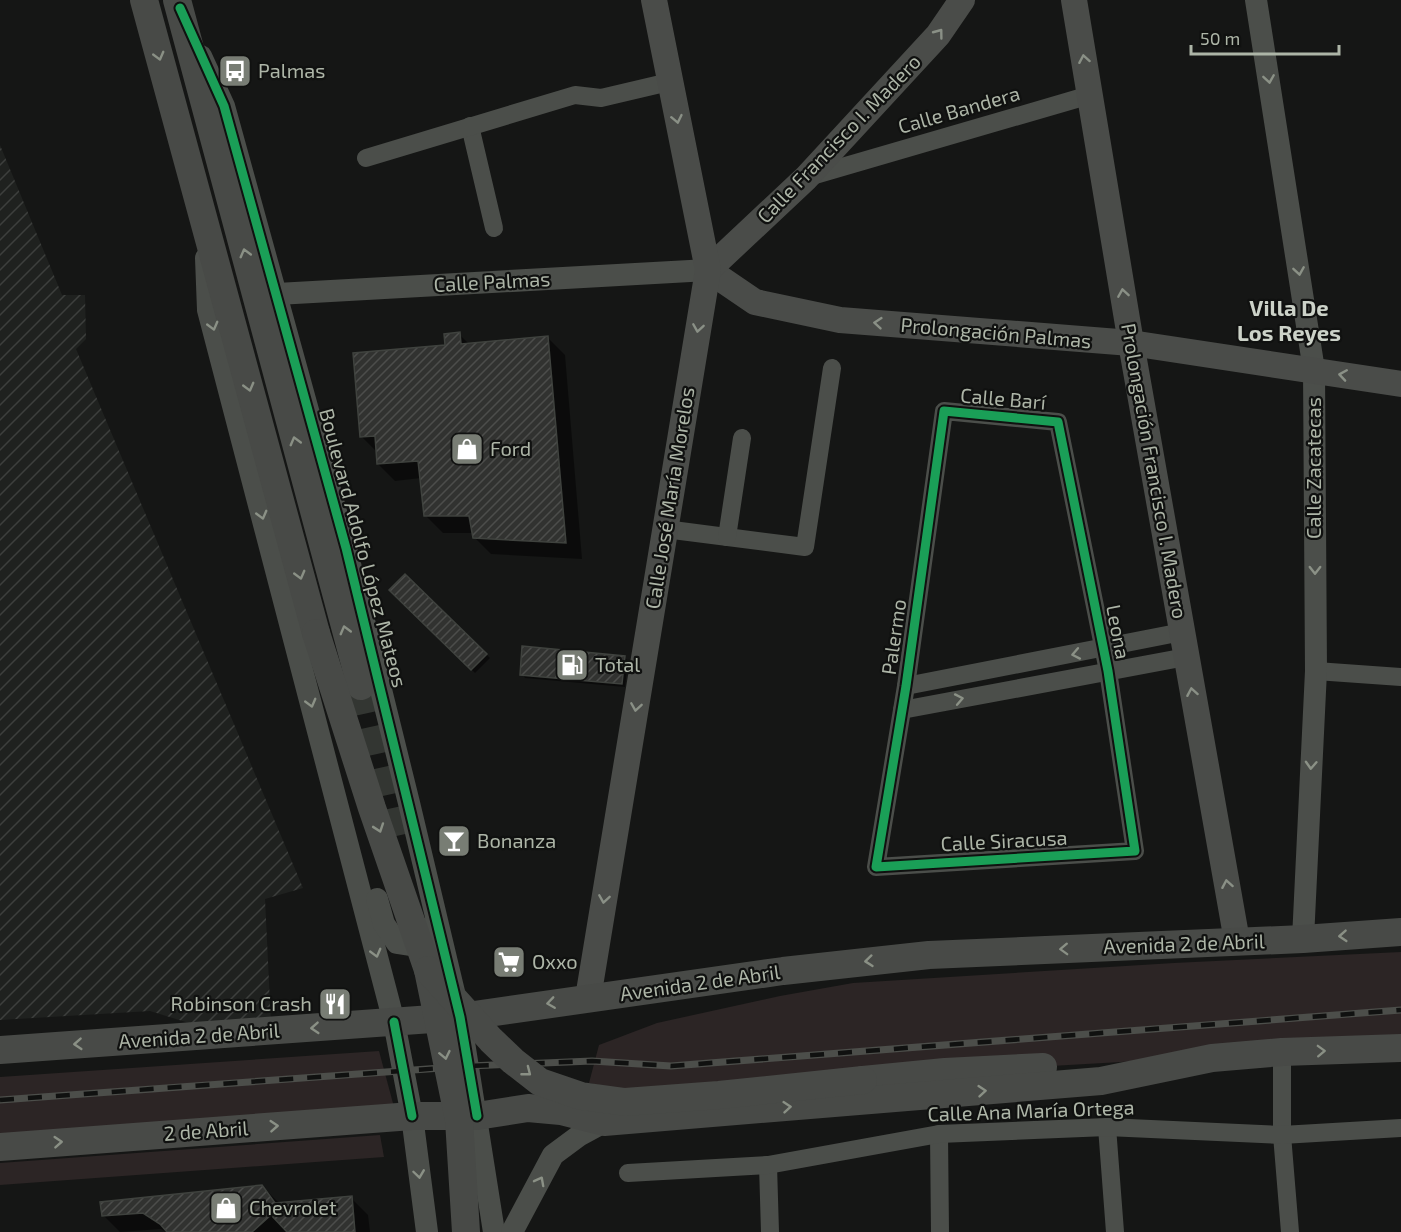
<svg xmlns="http://www.w3.org/2000/svg" width="1401" height="1232" viewBox="0 0 1401 1232" font-family="'Exo 2',sans-serif">
<style>
.industrial{fill:url(#industrial-furrows)}
.green{fill:#2c2525}
.shadow{fill:#0007}
.building{fill:url(#building-hatch);stroke:#3f423e;stroke-width:1.5}
.lines{fill:none;stroke-linecap:round;stroke-linejoin:round}
.primary-tunnel{stroke:#333632;stroke-width:28;stroke-dasharray:28 14;stroke-linecap:butt}
.minor{stroke:#4b4e4a;stroke-width:18}
.tertiary{stroke:#4b4e4a;stroke-width:22}
.secondary{stroke:#4a4c49;stroke-width:26}
.primary{stroke:#484a47;stroke-width:28}
.rail-casing{stroke:#4c4e4a;stroke-width:7}
.rail{stroke:#101110;stroke-width:4.5;stroke-dasharray:14;stroke-linecap:butt}
.primary-bridge{stroke:#484a47;stroke-width:28}
.cycleway-casing{stroke:#101110;stroke-width:13}
.cycleway{stroke:#1a9f57;stroke-width:9}
.oneway{stroke:#8a9086}
.oneway2{stroke:#8a9085}
.oneway3{stroke:#8b9186}
.labels{text-anchor:middle;stroke-width:4.5;stroke-linejoin:round;paint-order:stroke}
.poi-label{font-size:20px;fill:#adb5a7;stroke:#101110;text-anchor:start}
.street-label{font-size:20px;fill:#adb5a7;stroke:#101110}
.quarter-label{font-size:22px;font-weight:bold;fill:#ccd2c8;stroke:#101110}
</style>
<defs>
<pattern id="industrial-furrows" width="10" height="10" patternUnits="userSpaceOnUse" patternTransform="scale(1.5)"><rect width="10" height="10" fill="#1f211f"/><path d="M-1 1l2-2M0 10L10 0M9 11l2-2" fill="none" stroke="#3d3f3d"/></pattern>
<pattern id="building-hatch" width="6" height="6" patternUnits="userSpaceOnUse" patternTransform="scale(1.5)"><rect width="6" height="6" fill="#313230"/><path d="M-1 1l2-2M0 6l6-6M5 7l2-2" fill="none" stroke="#4c4d4b"/></pattern>
</defs>
<rect width="100%" height="100%" fill="#151615"/>
<!-- industrial -->
<polygon class="industrial" points="0,145 62,295 85,295 86,339 76,349 303,888 265,899 271,1024 215,1031 150,1011 0,1020"/>
<!-- green -->
<g class="green">
<polygon points="1401,952 1401,1039 1302,1046 1121,1062 623,1090 589,1083 599,1045 657,1023 780,996 853,983 1174,963"/>
<polygon points="379,1051 394,1107 0,1136 0,1077"/>
<polygon points="380,1135 384,1157 0,1185 0,1163"/>
</g>
<!-- shadow -->
<g class="shadow">
<polygon points="459,334 470,345 548,338 565,355 582,559 491,554 474,537 473,533 443,533 426,516 421,478 395,481 378,464 377,452 362,437"/>
<polygon points="405,576 490,658 475,673 391,590"/>
<polygon points="624,657 628,661 625,687 525,678 522,674"/>
<polygon points="262,1186 280,1204 351,1198 368,1215 370,1232 166,1232 161,1229 120,1232 103,1215"/>
</g>
<!-- building -->
<g class="building">
<polygon points="460,332 461,344 548,336 566,543 473,538 469,516 424,516 418,461 377,464 375,436 360,437 353,353 445,345 444,334"/>
<polygon points="405,574 487,654 471,670 389,590"/>
<polygon points="522,646 625,656 622,684 520,675"/>
<polygon points="262,1185 275,1203 352,1196 355,1232 287,1232 271,1215 252,1232 167,1232 160,1224 143,1213 102,1216 100,1202"/>
</g>
<g class="lines">
<!-- primary-tunnel -->
<polyline class="primary-tunnel" points="361,686 397,850"/>
<!-- minor -->
<g class="minor">
<polyline points="470,126 494,228"/>
<polyline points="366,158 575,95 601,98 669,82"/>
<polyline points="808,177 1090,95"/>
<polygon points="944,411 1058,422 1108,671 1135,851 876,867 906,686"/>
<polyline points="665,529 805,547 832,368"/>
<polyline points="727,537 742,438"/>
<polyline points="1316,671 1401,677"/>
<polyline points="906,686 1182,632"/>
<polyline points="902,710 1186,657"/>
<polyline points="1282,1052 1282,1135 1290,1232"/>
<polyline points="1107,1127 1115,1232"/>
<polyline points="939,1134 940,1232"/>
<polyline points="768,1165 770,1232"/>
<polyline points="628,1173 768,1165 939,1134 1107,1127 1282,1135 1401,1128"/>
</g>
<!-- tertiary -->
<g class="tertiary">
<polyline points="1256,0 1314,370 1316,671 1303,939"/>
<polyline points="201,56 224,106 346,548 409,803 460,1017 494,1232"/>
<polyline points="206,258 208,310 394,1022 412,1116 427,1232"/>
<polyline points="277,294 708,270"/>
<polyline points="377,899 384,924 397,943 410,945 421,941 425,929"/>
<polyline points="512,1232 553,1155 580,1135 604,1122"/>
</g>
<!-- secondary -->
<g class="secondary">
<polyline points="1074,0 1131,343 1237,941"/>
<polyline points="708,270 755,302 840,320 1131,343 1401,384"/>
<polyline points="708,270 806,178 938,35 962,0"/>
<polyline points="588,998 708,270 654,0"/>
</g>
<!-- primary -->
<g class="primary">
<polyline points="144,0 316,633"/>
<polyline points="177,0 361,686"/>
<polyline points="0,1050 460,1017 783,971 929,955 1303,939 1401,932"/>
<polyline points="863,1080 945,1072 1043,1067"/>
<polyline points="0,1147 412,1116 477,1116 528,1108 561,1111 604,1122 1101,1081 1212,1058 1282,1052 1401,1048"/>
</g>
<!-- rail casing -->
<g class="rail-casing">
<polyline id="rail" points="0,1100 469,1066 592,1061 671,1066 1401,1010"/>
</g>
<!-- rail -->
<use href="#rail" class="rail"/>
<!-- primary-bridge -->
<g class="primary-bridge">
<polyline points="316,633 372,808 428,970 459,1120 466,1232"/>
<polyline points="428,970 491,1040 513,1061 540,1082 581,1096 625,1102 719,1095 863,1080"/>
</g>
<!-- cycleway casing -->
<g class="cycleway-casing">
<g id="cycleway">
<polyline points="180,8 224,106 346,548 460,1017 477,1116"/>
<polygon points="944,411 1058,422 1108,671 1135,851 876,867 906,686"/>
<polyline points="394,1022 412,1116"/>
</g>
</g>
<!-- cycleway -->
<use href="#cycleway" class="cycleway"/>
</g>
<!-- one-way arrows -->
<defs><path id="oneway-chevron" d="M-2-3.5L2.5 0L-2 3.5" fill="none" stroke-width="1.6" stroke-linecap="round" stroke-linejoin="round" transform="scale(1.5)"/></defs>
<g class="oneway">
<use href="#oneway-chevron" transform="translate(939 33) rotate(-53)"/>
<use href="#oneway-chevron" transform="translate(1084 59) rotate(-100)"/>
<use href="#oneway-chevron" transform="translate(677 119) rotate(78)"/>
<use href="#oneway-chevron" transform="translate(1123 293) rotate(-99)"/>
<use href="#oneway-chevron" transform="translate(878 323) rotate(-175)"/>
<use href="#oneway-chevron" transform="translate(698 328) rotate(99)"/>
<use href="#oneway-chevron" transform="translate(1343 375) rotate(-171)"/>
<use href="#oneway-chevron" transform="translate(1192 692) rotate(-100)"/>
<use href="#oneway-chevron" transform="translate(636 707) rotate(99)"/>
<use href="#oneway-chevron" transform="translate(1227 884) rotate(-100)"/>
<use href="#oneway-chevron" transform="translate(604 899) rotate(99)"/>
</g>
<g class="oneway2">
<use href="#oneway-chevron" transform="translate(159 56) rotate(75)"/>
<use href="#oneway-chevron" transform="translate(245 253) rotate(-105)"/>
<use href="#oneway-chevron" transform="translate(249 387) rotate(75)"/>
<use href="#oneway-chevron" transform="translate(295 441) rotate(-105)"/>
<use href="#oneway-chevron" transform="translate(300 575) rotate(75)"/>
<use href="#oneway-chevron" transform="translate(345 630) rotate(-105)"/>
<use href="#oneway-chevron" transform="translate(379 828) rotate(71)"/>
<use href="#oneway-chevron" transform="translate(1343 936) rotate(176)"/>
<use href="#oneway-chevron" transform="translate(1064 949) rotate(178)"/>
<use href="#oneway-chevron" transform="translate(869 961) rotate(174)"/>
<use href="#oneway-chevron" transform="translate(551 1003) rotate(172)"/>
<use href="#oneway-chevron" transform="translate(315 1028) rotate(176)"/>
<use href="#oneway-chevron" transform="translate(78 1044) rotate(176)"/>
<use href="#oneway-chevron" transform="translate(1321 1051) rotate(-2)"/>
<use href="#oneway-chevron" transform="translate(445 1055) rotate(78)"/>
<use href="#oneway-chevron" transform="translate(527 1072) rotate(38)"/>
<use href="#oneway-chevron" transform="translate(982 1091) rotate(-5)"/>
<use href="#oneway-chevron" transform="translate(787 1107) rotate(-5)"/>
<use href="#oneway-chevron" transform="translate(274 1126) rotate(-4)"/>
<use href="#oneway-chevron" transform="translate(58 1142) rotate(-4)"/>
</g>
<g class="oneway3">
<use href="#oneway-chevron" transform="translate(1269 79) rotate(81)"/>
<use href="#oneway-chevron" transform="translate(1299 271) rotate(81)"/>
<use href="#oneway-chevron" transform="translate(213 326) rotate(75)"/>
<use href="#oneway-chevron" transform="translate(262 515) rotate(75)"/>
<use href="#oneway-chevron" transform="translate(1315 570) rotate(90)"/>
<use href="#oneway-chevron" transform="translate(1076 654) rotate(169)"/>
<use href="#oneway-chevron" transform="translate(959 699) rotate(-11)"/>
<use href="#oneway-chevron" transform="translate(311 703) rotate(75)"/>
<use href="#oneway-chevron" transform="translate(1311 765) rotate(93)"/>
<use href="#oneway-chevron" transform="translate(376 953) rotate(75)"/>
<use href="#oneway-chevron" transform="translate(419 1174) rotate(82)"/>
<use href="#oneway-chevron" transform="translate(540 1181) rotate(-62)"/>
</g>
<!-- icons -->
<defs>
<g id="bus-square" transform="scale(1.725)"><rect x="-9" y="-9" width="18" height="18" rx="4" fill="#787d74" stroke="#101110"/><path d="M-5-6H5V4H4V6H2V4H-2V6H-4V4H-5ZM-3.5-4V0h7V-4ZM-3.5 1.2v1.5H-2V1.2ZM2 1.2v1.5H3.5V1.2Z" fill="#fff"/></g>
<g id="shop-square" transform="scale(1.725)"><rect x="-9" y="-9" width="18" height="18" rx="4" fill="#787d74" stroke="#101110"/><path d="M-5-2.5h2.3a2.7 3.5 0 0 1 5.4 0H5L5.5 6h-11ZM-1.5-2.5h3a1.5 2.3 0 0 0-3 0Z" fill="#fff"/></g>
<g id="fuel-square" transform="scale(1.725)"><rect x="-9" y="-9" width="18" height="18" rx="4" fill="#787d74" stroke="#101110"/><path d="M-5.5-6h7V0h2V4h1.3V-2.5L3-4.5l.8-.8L6-3V5H2.5V1h-1V6h-7ZM-4.2-4.7v3.2H.2V-4.7Z" fill="#fff"/></g>
<g id="bar-square" transform="scale(1.725)"><rect x="-9" y="-9" width="18" height="18" rx="4" fill="#787d74" stroke="#101110"/><path d="M-6-5H6L.8 .8V4.5H3.5V6h-7V4.5H-.8V.8Z" fill="#fff"/></g>
<g id="supermarket-square" transform="scale(1.725)"><rect x="-9" y="-9" width="18" height="18" rx="4" fill="#787d74" stroke="#101110"/><path d="M-6-5.5h2.5l.6 2H6L4.5 2H-2.5L-4.4-4H-6ZM-1.5 3.2a1.3 1.3 0 1 0 .1 0ZM3 3.2a1.3 1.3 0 1 0 .1 0Z" fill="#fff"/></g>
<g id="restaurant-square" transform="scale(1.725)"><rect x="-9" y="-9" width="18" height="18" rx="4" fill="#787d74" stroke="#101110"/><path d="M-5-6h1v4h1v-4h1v4h1v-4h1v5L-1.5 .5V6h-2V.5L-5-1ZM5-6V6H3V1.5H1.5Q1.5-4 5-6Z" fill="#fff"/></g>
</defs>
<g fill-rule="evenodd">
<use href="#bus-square" x="235" y="71"/>
<use href="#shop-square" x="467" y="449"/>
<use href="#fuel-square" x="572" y="665"/>
<use href="#bar-square" x="454" y="841"/>
<use href="#supermarket-square" x="509" y="962"/>
<use href="#restaurant-square" x="335" y="1004"/>
<use href="#shop-square" x="226" y="1208"/>
</g>
<g class="labels">
<!-- poi labels -->
<g class="poi-label">
<text x="258" y="78">Palmas</text>
<text x="490" y="456">Ford</text>
<text x="595" y="672">Total</text>
<text x="477" y="848">Bonanza</text>
<text x="532" y="969">Oxxo</text>
<text x="312" y="1011" text-anchor="end">Robinson Crash</text>
<text x="249" y="1215">Chevrolet</text>
</g>
<!-- street labels -->
<g class="street-label">
<text transform="translate(959 110) rotate(-16)" y="7">Calle Bandera</text>
<text transform="translate(839 139) rotate(-46)" y="7">Calle Francisco I. Madero</text>
<text transform="translate(492 282) rotate(-3)" y="7">Calle Palmas</text>
<text transform="translate(996 333) rotate(5)" y="7">Prolongación Palmas</text>
<text transform="translate(1003 399) rotate(5)" y="7">Calle Barí</text>
<text transform="translate(1314 468) rotate(-90)" y="7">Calle Zacatecas</text>
<text transform="translate(1154 471) rotate(80)" y="7">Prolongación Francisco I. Madero</text>
<text transform="translate(670 498) rotate(-81)" y="7">Calle José María Morelos</text>
<text transform="translate(363 548) rotate(75)" y="7">Boulevard Adolfo López Mateos</text>
<text transform="translate(1118 632) rotate(79)" y="7">Leona</text>
<text transform="translate(894 637) rotate(-82)" y="7">Palermo</text>
<text transform="translate(1004 841) rotate(-3)" y="7">Calle Siracusa</text>
<text transform="translate(1184 944) rotate(-2)" y="7">Avenida 2 de Abril</text>
<text transform="translate(700 983) rotate(-8)" y="7">Avenida 2 de Abril</text>
<text transform="translate(199 1036) rotate(-4)" y="7">Avenida 2 de Abril</text>
<text transform="translate(1031 1111) rotate(-2)" y="7">Calle Ana María Ortega</text>
<text transform="translate(206 1131) rotate(-4)" y="7">2 de Abril</text>
</g>
<!-- quarter labels -->
<g class="quarter-label">
<text x="1289" y="316">Villa De<tspan x="1289" dy="25">Los Reyes</tspan></text>
</g>
</g>
<!-- scale -->
<path d="M1191 45v9h148v-9" fill="none" stroke="#adb5a7" stroke-width="3"/>
<text x="1200" y="45" font-size="18" fill="#adb5a7" stroke="#101110" stroke-width="4.5" paint-order="stroke">50 m</text>
</svg>
